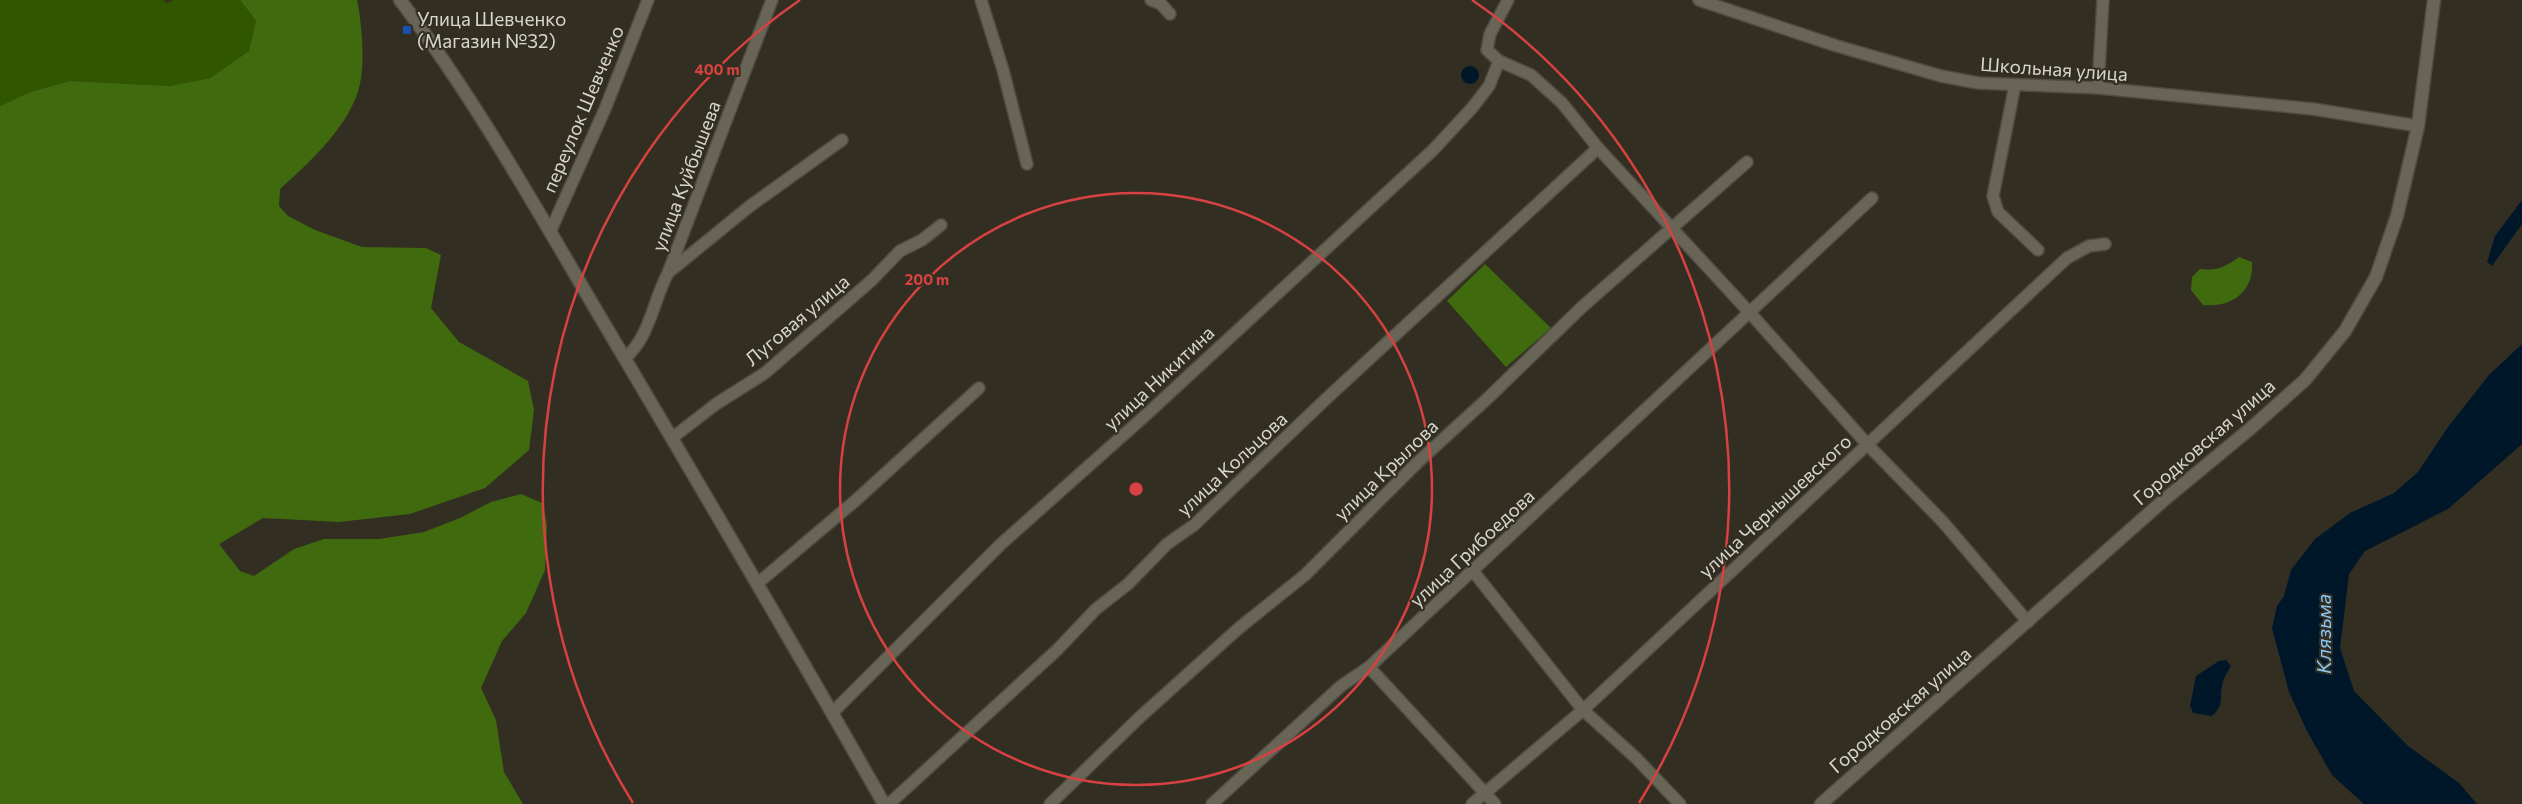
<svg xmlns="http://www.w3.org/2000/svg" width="2522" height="804" viewBox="0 0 2522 804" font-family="Commissioner,sans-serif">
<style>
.green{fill:#315600}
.forest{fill:#406a0e}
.water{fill:#001629}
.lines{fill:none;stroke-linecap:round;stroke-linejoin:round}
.minor-casing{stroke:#4f4b41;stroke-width:14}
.tertiary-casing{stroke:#4f4b41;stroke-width:15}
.secondary-casing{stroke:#4f4b41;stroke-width:15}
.minor{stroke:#696556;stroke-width:11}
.tertiary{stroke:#696556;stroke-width:12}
.secondary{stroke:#696556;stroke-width:12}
.ring{fill:none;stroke:#d64241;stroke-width:2.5}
.transit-dot{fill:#1a4fb4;stroke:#322e22;stroke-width:2}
.labels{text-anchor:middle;stroke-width:4;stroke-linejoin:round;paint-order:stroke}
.poi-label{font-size:19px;fill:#d8d5cd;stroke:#322e22;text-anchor:start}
.street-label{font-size:19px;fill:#d8d5cd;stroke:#322e22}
.water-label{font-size:20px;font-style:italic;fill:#89c6f7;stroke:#322e22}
.centre{fill:#d64241;stroke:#322e22;stroke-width:2.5}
.ring-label{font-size:15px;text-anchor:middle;font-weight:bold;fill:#d64241;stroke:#322e22;stroke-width:4;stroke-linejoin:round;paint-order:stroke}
</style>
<rect width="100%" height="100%" fill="#322e22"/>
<!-- green -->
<polygon class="green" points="0,0 163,0 167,3 173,0 240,0 256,21 249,51 210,78 170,86 70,81 30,92 0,106"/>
<!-- forest -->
<g class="forest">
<path d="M240,0H357C362,24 365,60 360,84C351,125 310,162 280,189L279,206L288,216L315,230L362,247L426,248L441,255L431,308L459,342L528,381L534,410L529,450L485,488L410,514L339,522L263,518L219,544L240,571L254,576L294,549L324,539H379L424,532L460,518L491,502L521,494L542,503L547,524L545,570L526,613L502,641L481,688L496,720L504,772L523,804H0V106L30,92L70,81L170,86L210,78L249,51L256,21Z"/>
<path d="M2239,257L2252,262C2254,292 2231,308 2203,305L2191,290L2192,277L2200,269C2218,271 2225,267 2239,257Z"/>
<polygon points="1485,264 1551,328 1506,367 1447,301"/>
</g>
<!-- water -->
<g class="water">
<circle cx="1470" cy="75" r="9"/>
<polygon points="2522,200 2522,224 2492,266 2487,262 2495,236"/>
<polygon points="2522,344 2522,444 2448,509 2365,551 2349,574 2340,648 2354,691 2408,746 2459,783 2477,804 2364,804 2332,775 2307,731 2289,692 2272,628 2277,606 2284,596 2291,570 2315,539 2350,513 2394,493 2418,472 2448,427 2489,375"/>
<path d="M2226,660L2231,666C2227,673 2223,678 2222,686C2219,701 2225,703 2212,716L2193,713L2190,706L2196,676L2219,661Z"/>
</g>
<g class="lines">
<!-- minor casing -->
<g class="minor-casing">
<g id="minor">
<polyline points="981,0 1003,70 1027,164"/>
<polyline points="1151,0 1161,4 1170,14"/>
<polyline points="1508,0 1490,34 1487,50 1499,61 1531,75 1562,103 1598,148 1750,313 1867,444 1943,522 2028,622"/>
<polyline points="1699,0 1837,46 1941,76 1978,83 2098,88 2313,109 2418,126"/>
<polyline points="2015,85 1993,196 1998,212 2038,250"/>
<polyline points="2098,88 2103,0"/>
<polyline points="550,232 605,109 648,0"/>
<polyline points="669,272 750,206 842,140"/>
<path d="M625,358C650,337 653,301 668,273L772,0"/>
<polyline points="672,438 716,404 765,373 872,280 900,251 922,240 941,225"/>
<polyline points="1473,571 1583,710 1636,758 1680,804"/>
<polyline points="758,583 855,501 979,388"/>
<polyline points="1369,667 1495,804"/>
<polyline points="832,713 1001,544 1147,414 1433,150 1472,108 1489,86 1499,61"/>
<polyline points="889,804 1057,650 1096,609 1128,584 1167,544 1194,525 1327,398 1598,148"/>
<polyline points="1050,804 1140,717 1239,628 1305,575 1418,462 1488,398 1582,307 1747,162"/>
<polyline points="1212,804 1341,686 1369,667 1872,198"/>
<polyline points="1472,804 1583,710 2067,258 2089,246 2105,244"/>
</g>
</g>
<!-- tertiary casing -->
<g class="tertiary-casing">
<path id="tertiary" d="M400,0C475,99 536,208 599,315C695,477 791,640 884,804"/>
</g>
<!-- secondary casing -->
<g class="secondary-casing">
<polyline id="secondary" points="1821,804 2164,500 2251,428 2305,380 2345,331 2376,277 2397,216 2418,126 2434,0"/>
</g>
<!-- minor -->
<use href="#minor" class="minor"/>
<!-- tertiary -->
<use href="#tertiary" class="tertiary"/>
<!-- secondary -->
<use href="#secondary" class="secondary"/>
</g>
<!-- distance rings -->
<g class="ring">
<circle cx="1136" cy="489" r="296"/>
<path d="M633 803A593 593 0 0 1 800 0M1472 0A593 593 0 0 1 1639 803"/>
</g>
<!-- markers -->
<rect class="transit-dot" x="402" y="25" width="10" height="10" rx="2.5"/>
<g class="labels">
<!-- poi labels -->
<g class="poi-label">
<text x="417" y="26">Улица Шевченко<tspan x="417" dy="22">(Магазин №32)</tspan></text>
</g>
<!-- street labels -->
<g class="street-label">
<text transform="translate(2054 69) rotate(4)" y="7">Школьная улица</text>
<text transform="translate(583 109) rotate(-67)" y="7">переулок Шевченко</text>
<text transform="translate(686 176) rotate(-69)" y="7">улица Куйбышева</text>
<text transform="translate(797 320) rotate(-40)" y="7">Луговая улица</text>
<text transform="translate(1159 378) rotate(-43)" y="7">улица Никитина</text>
<text transform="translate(2204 442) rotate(-41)" y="7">Городковская улица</text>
<text transform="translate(1232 464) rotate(-43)" y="7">улица Кольцова</text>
<text transform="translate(1386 470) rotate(-44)" y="7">улица Крылова</text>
<text transform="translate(1775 506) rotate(-43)" y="7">улица Чернышевского</text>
<text transform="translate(1472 548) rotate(-43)" y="7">улица Грибоедова</text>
<text transform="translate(1900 710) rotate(-41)" y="7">Городковская улица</text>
</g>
<!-- water labels -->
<g class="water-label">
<text transform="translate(2324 634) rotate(-90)" y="7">Клязьма</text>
</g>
</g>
<circle cx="1136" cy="489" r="8" class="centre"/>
<g class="ring-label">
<text x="717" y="75">400 m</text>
<text x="927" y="285">200 m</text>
</g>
</svg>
